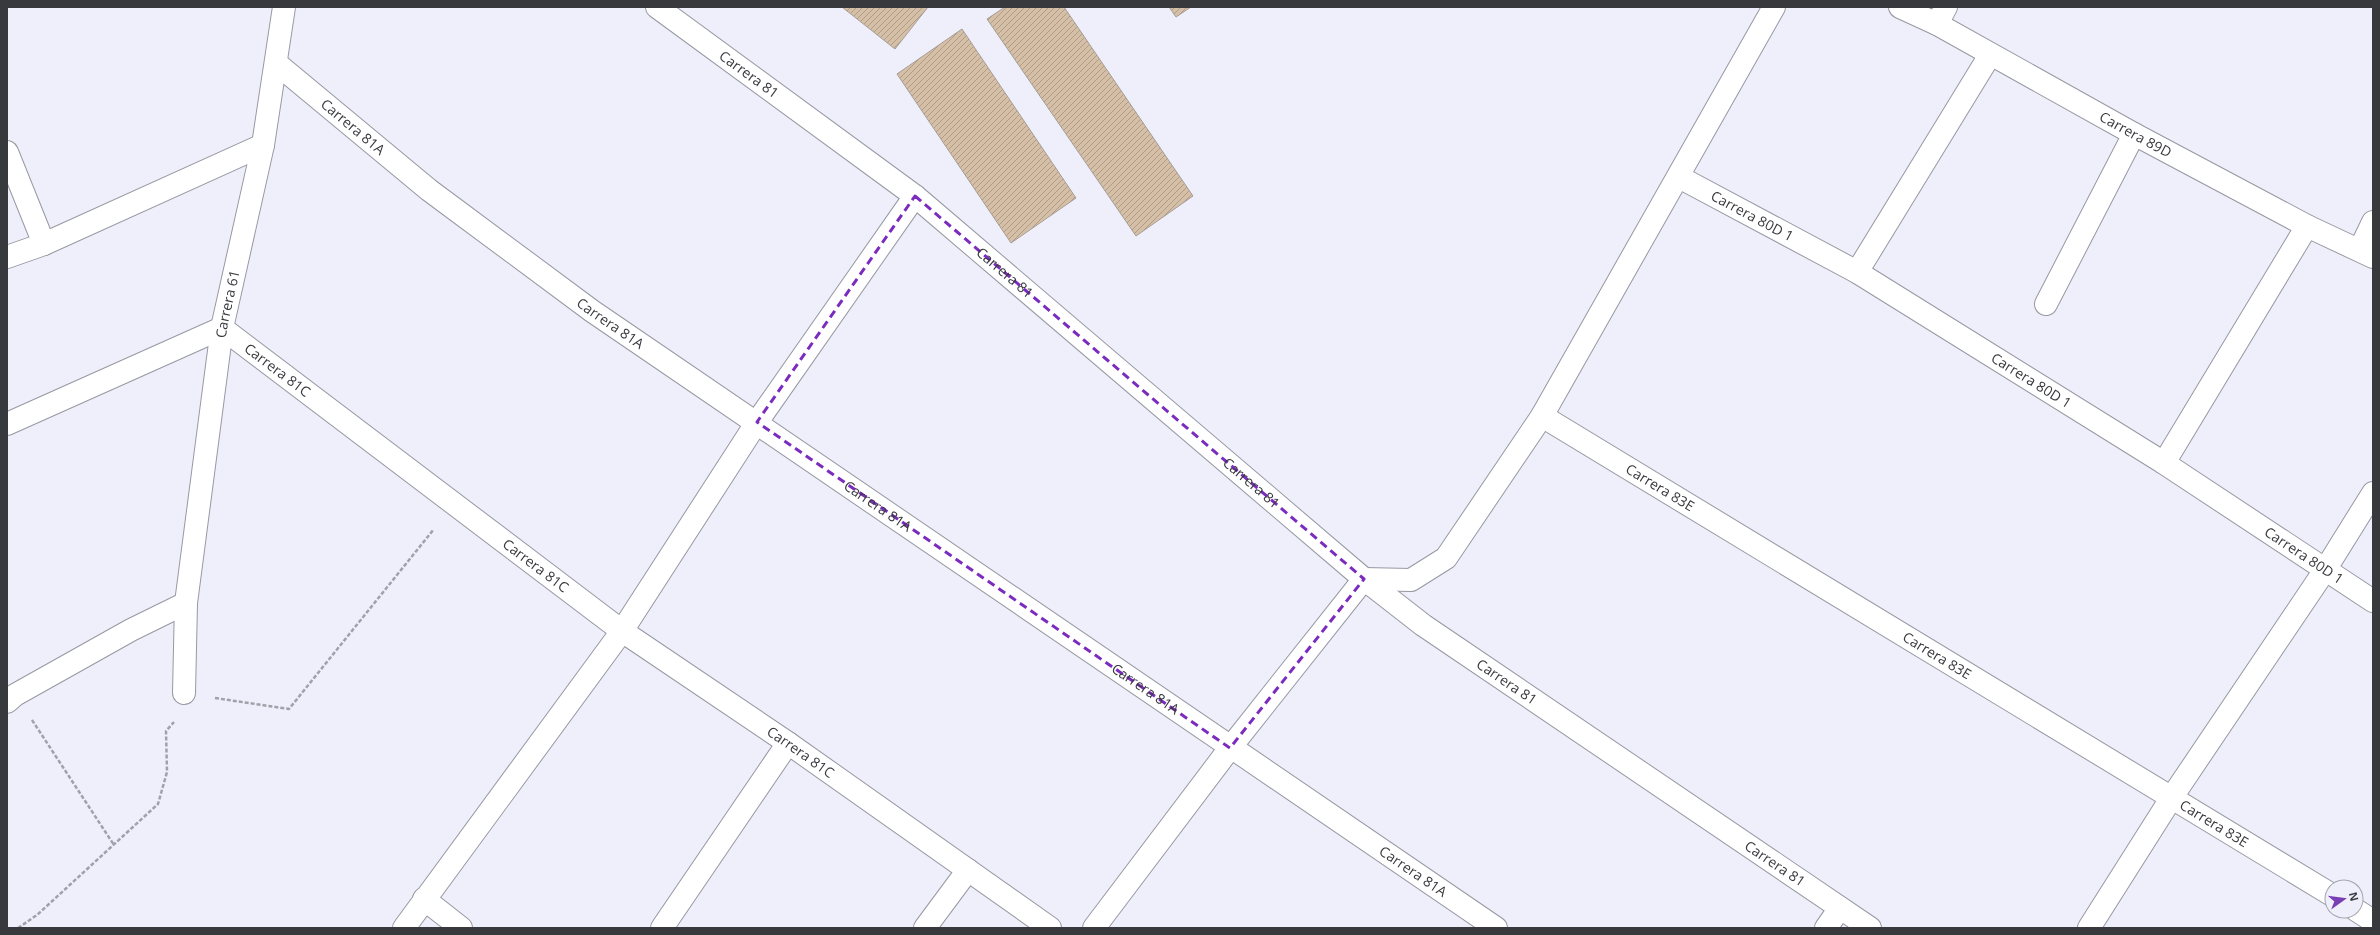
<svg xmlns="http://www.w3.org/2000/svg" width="2380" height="935" viewBox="0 0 2380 935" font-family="'Open Sans',sans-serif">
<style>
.building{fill:url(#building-hatch);stroke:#a69e96}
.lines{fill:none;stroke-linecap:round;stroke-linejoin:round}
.street-casing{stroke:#9798a2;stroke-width:24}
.path{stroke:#a0a1a9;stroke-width:2.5;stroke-dasharray:4 2;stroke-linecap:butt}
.street{stroke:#fff;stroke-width:22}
.marked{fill:none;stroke:#7b2cbf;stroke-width:3;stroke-dasharray:8 5;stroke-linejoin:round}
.labels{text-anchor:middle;stroke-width:3;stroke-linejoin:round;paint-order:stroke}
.street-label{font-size:14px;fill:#38393d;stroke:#eeeffa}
</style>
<defs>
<pattern id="building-hatch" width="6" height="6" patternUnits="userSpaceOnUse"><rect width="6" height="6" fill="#d5bfa7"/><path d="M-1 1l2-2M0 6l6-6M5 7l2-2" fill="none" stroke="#ae9c89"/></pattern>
</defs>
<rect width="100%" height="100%" fill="#eeeffa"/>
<!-- building -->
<g class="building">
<polygon points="842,7 928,7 895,49"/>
<polygon points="1005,7 1064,7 1193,196 1136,236 987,19"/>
<polygon points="1169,7 1191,7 1176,17"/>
<polygon points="962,29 1076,198 1011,243 897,74"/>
</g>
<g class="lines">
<!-- street casing -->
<g class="street-casing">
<g id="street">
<path id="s1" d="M657,7L915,196L1364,579L1423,625L1870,928"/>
<path id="s2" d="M1900,7L1937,24L2134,134L2307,226L2373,257"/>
<polyline points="1937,24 1946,7"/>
<path id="s3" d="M276,63L429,190L592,311L1496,928"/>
<polyline points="7,152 44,244"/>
<path id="s4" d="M1679,177L1857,272L2164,463L2373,601"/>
<polyline points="2360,249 2373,222"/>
<polyline points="7,257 44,244 263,145"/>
<polyline points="1857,272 1990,55"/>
<polyline points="2046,304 2134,134"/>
<path id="s5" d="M1542,416L2332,895"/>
<path id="s6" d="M7,424L222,328L622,631L788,743L1050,928"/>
<polyline points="2164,463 2307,226"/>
<path id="s7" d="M184,693L186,603L222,328L263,145L284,7"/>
<polyline points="7,702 15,695 131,630 186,603"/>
<polyline points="424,899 461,928"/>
<polyline points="2356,910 2373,921"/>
<polyline points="404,928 622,631 757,422 915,196"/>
<polyline points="662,928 788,743"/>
<polyline points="925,928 968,870"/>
<polyline points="1094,928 1230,748 1364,579 1411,580 1446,558 1542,416 1774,7"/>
<polyline points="1826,928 1840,908"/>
<polyline points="2089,928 2172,797 2325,570 2373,493"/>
</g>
</g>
<!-- path -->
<g class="path">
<polyline points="215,698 289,709 434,529"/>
<polyline points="32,720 114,845"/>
<polyline points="18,928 37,915 158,804 167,772 166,731 174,722"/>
</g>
<!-- street -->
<use href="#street" class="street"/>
</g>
<!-- marked area -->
<path class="marked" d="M915,196L1364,579L1230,748L757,422Z"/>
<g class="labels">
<!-- street labels -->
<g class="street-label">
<text dy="5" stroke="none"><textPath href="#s1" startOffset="114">Carrera 81</textPath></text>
<text dy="5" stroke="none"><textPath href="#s3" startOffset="100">Carrera 81A</textPath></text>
<text dy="5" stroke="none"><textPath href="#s2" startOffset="268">Carrera 89D</textPath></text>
<text dy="5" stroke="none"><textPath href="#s4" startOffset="83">Carrera 80D 1</textPath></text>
<text dy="5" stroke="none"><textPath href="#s1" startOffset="438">Carrera 81</textPath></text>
<text dy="5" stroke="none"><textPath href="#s7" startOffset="392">Carrera 61</textPath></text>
<text dy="5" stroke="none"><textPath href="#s3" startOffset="424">Carrera 81A</textPath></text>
<text dy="5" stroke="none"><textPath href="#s6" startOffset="305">Carrera 81C</textPath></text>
<text dy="5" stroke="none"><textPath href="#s4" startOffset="407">Carrera 80D 1</textPath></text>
<text dy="5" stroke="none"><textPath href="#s1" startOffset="762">Carrera 81</textPath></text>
<text dy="5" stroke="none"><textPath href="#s5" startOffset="138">Carrera 83E</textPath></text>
<text dy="5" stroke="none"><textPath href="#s3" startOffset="748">Carrera 81A</textPath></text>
<text dy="5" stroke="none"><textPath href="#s4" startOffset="731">Carrera 80D 1</textPath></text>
<text dy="5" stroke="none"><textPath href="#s6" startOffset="629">Carrera 81C</textPath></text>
<text dy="5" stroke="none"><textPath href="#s5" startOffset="462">Carrera 83E</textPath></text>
<text dy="5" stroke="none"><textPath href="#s1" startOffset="1086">Carrera 81</textPath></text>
<text dy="5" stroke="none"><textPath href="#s3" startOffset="1072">Carrera 81A</textPath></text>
<text dy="5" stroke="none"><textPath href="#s6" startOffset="953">Carrera 81C</textPath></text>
<text dy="5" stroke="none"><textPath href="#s5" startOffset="786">Carrera 83E</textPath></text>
<text dy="5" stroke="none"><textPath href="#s1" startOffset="1410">Carrera 81</textPath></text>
<text dy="5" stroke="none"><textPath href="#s3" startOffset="1396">Carrera 81A</textPath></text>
</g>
</g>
<!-- border -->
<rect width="2380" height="935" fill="none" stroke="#38393d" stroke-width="16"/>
<!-- north arrow -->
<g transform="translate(2344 899) rotate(76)"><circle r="19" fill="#eeeffa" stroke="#a5a6ae"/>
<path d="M0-3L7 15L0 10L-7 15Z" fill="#793eb4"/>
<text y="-6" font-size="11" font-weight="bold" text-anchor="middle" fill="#38393d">N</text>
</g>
</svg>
